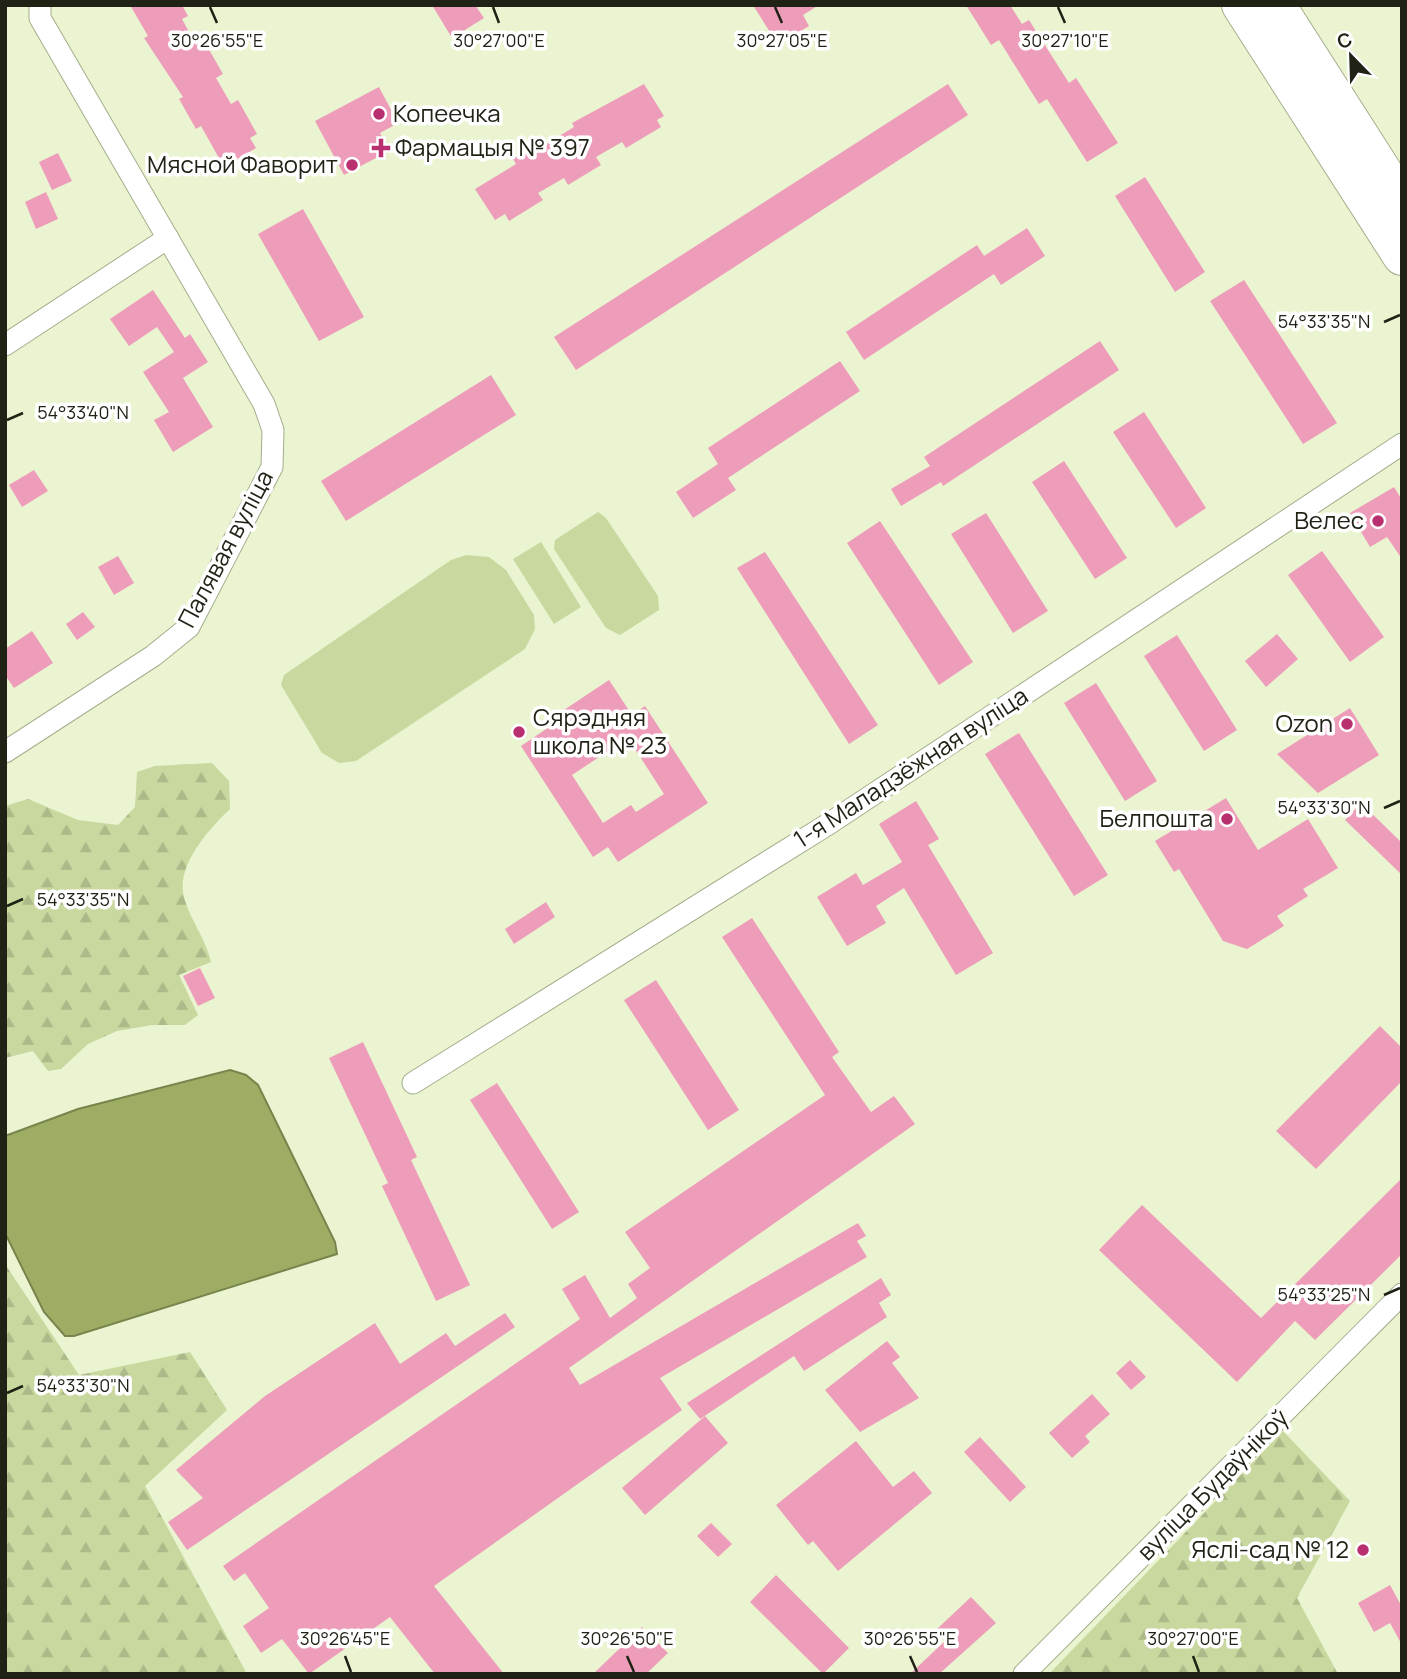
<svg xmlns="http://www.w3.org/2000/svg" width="1407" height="1679" viewBox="0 0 1407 1679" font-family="Manrope,sans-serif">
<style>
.green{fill:#c9d89f}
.forest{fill:url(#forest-firs)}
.water{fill:#9dae64;stroke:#77844c;stroke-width:2}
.building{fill:#ed9dba;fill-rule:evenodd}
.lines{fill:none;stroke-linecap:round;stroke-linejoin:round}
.street-casing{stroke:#a4ad8c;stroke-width:23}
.highway-casing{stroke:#a4ad8c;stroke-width:40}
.street{stroke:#fff;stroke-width:21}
.highway{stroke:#fff;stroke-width:38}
.ticks{fill:none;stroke:#1f2215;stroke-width:2.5}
.poi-dot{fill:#b83070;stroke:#fff;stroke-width:2.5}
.labels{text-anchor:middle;stroke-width:7;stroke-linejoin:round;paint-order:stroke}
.poi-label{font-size:24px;fill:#1f2215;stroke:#fff;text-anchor:end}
.street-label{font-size:24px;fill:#1f2215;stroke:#fff}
.ticks-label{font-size:18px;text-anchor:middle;fill:#1f2215;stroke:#fff;stroke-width:7;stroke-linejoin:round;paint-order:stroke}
</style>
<defs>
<pattern id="forest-firs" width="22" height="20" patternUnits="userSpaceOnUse" patternTransform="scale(1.75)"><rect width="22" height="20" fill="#c9d89f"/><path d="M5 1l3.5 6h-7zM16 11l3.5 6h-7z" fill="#acb988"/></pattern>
</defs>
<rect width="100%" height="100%" fill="#eaf4d0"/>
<!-- green -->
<g class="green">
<polygon points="598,512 606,518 658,596 659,610 620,635 606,628 554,549 555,540"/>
<polygon points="541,542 581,607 554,624 513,559"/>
<polygon points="466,555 489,557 506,570 534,615 535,629 525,649 356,761 339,763 322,753 281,685 284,675 451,560"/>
</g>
<!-- forest -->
<g class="forest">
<path d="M212,763L229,781L230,809C210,828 179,862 183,892C186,914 206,938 211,962L179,975L198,1015L185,1025H152L117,1031L88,1044L61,1069L48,1071L33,1051L5,1058V806L28,799L78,820L118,825L135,807L137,772L155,766Z"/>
<polygon points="5,1264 79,1375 190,1352 227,1410 145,1486 247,1674 5,1674"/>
<polygon points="1283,1431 1350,1501 1297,1598 1338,1674 1049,1674"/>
</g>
<!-- water -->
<polygon class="water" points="230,1070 246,1075 258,1085 335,1242 337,1254 74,1336 65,1336 44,1312 5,1233 5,1136 78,1109"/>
<!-- building -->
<g class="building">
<polygon points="130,5 182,5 188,16 182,19 196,45 204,41 223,74 216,78 231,104 238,100 257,134 250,138 256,148 224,167 201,126 196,129 179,99 183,97 144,38 148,36"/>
<polygon points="432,5 475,5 484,18 452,38"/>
<polygon points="753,5 819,5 803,15 809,26 778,45"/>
<polygon points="966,5 1010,5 1022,24 1029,20 1069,83 1076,78 1118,143 1087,162 1047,99 1039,104 999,40 991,45"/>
<polygon points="644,84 664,116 657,120 661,127 626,148 622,142 596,157 601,165 568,185 564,178 538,193 543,200 509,221 505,214 495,220 475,189 516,164 513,159 542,141 544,145 574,127 572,123"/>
<polygon points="948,84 968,115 576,370 554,337"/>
<polygon points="379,87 398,123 380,133 389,151 344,175 315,121"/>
<polygon points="58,153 72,181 52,190 39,162"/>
<polygon points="1145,177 1205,272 1175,292 1115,196"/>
<polygon points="46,192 58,219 36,229 25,202"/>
<polygon points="303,209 364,317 319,341 258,234"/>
<polygon points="1027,228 1045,256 1001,285 994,274 864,360 846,332 977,245 984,256"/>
<polygon points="1244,280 1337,423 1303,444 1210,301"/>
<polygon points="153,290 185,338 190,334 208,362 183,378 213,427 173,452 154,420 169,412 143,372 174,352 157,327 129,346 110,319"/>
<polygon points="1100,341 1119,370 943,486 941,482 901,506 891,489 930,466 924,457"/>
<polygon points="840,361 860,391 728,478 736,490 693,518 676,492 718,464 708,448"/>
<polygon points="491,375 516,415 346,521 321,481"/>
<polygon points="1144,412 1206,508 1176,528 1113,432"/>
<polygon points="1064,461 1127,558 1095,579 1032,482"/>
<polygon points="34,470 48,491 22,507 9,485"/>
<polygon points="1394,487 1402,500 1402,559 1387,537 1370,547 1350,513"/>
<polygon points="986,513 1048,611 1013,633 951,534"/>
<polygon points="880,521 973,662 939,685 847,543"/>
<polygon points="1322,551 1384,637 1350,662 1288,575"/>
<polygon points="765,552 878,725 849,744 737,568"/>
<polygon points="118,556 134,583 114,595 98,567"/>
<polygon points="83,612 95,627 77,640 66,624"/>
<polygon points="32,631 53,663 14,688 5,675 5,649"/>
<polygon points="1277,634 1298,659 1266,687 1245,661"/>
<polygon points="1177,635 1237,730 1204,751 1144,656"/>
<path d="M609,680L632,715L645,706L708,803L618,862L608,847L593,857L521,746L564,717L561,712ZM628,738L664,794L636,812L631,805L603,823L572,775Z"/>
<polygon points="1096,683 1157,781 1125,801 1064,703"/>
<polygon points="1350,708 1379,755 1318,793 1277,754"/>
<polygon points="1019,733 1108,875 1074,896 985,754"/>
<polygon points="1226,798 1258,850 1308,819 1338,868 1303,889 1308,896 1277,916 1284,926 1247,949 1223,941 1179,869 1174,872 1155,841"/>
<polygon points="916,801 939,839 928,845 993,953 956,975 904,888 876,906 886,923 847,946 817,897 856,873 863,885 902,862 879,824"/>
<polygon points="1361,803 1402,843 1402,875 1345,820"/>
<polygon points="546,902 555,917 514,944 505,929"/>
<polygon points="752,918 839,1052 832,1057 871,1112 894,1096 915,1124 569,1368 580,1385 858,1223 866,1236 857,1241 867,1257 660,1378 682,1410 434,1586 504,1674 435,1674 390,1617 309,1674 282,1639 261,1653 243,1626 269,1608 245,1573 234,1581 223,1566 580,1319 562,1289 585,1275 610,1318 637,1298 628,1284 650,1268 625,1232 825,1095 722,937"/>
<polygon points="200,968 215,998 198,1006 183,976"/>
<polygon points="656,980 739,1110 708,1130 624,1000"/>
<polygon points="1380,1026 1402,1048 1402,1081 1316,1169 1276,1131"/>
<polygon points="363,1042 417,1157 411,1160 470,1285 436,1301 382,1186 388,1183 329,1058"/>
<polygon points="497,1083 579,1212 552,1229 470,1100"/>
<polygon points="1402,1178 1402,1254 1315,1340 1295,1321 1237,1382 1099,1250 1142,1205 1261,1318"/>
<polygon points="881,1278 891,1295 879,1303 887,1317 804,1371 794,1356 700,1419 687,1403"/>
<polygon points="505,1313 515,1327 187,1550 168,1522 203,1498 176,1470 265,1396 375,1323 400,1364 446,1333 455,1346"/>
<polygon points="887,1341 900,1357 892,1363 919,1398 860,1432 825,1390"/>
<polygon points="1130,1360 1146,1377 1131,1390 1116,1373"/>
<polygon points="1092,1394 1110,1414 1085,1436 1090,1442 1072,1458 1049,1433"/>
<polygon points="705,1416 728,1443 645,1515 622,1488"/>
<polygon points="980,1437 1026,1487 1010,1502 964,1452"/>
<polygon points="856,1441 893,1487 914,1471 932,1493 838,1571 813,1541 808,1545 776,1505"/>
<polygon points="711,1523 732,1544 718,1557 697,1536"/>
<polygon points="776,1575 849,1648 823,1674 750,1602"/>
<polygon points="1390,1585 1402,1607 1402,1645 1390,1623 1374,1632 1358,1603"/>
<polygon points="971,1597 996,1623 939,1674 910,1674 946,1640 936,1630"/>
<polygon points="642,1627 668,1653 646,1674 593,1674"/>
</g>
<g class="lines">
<!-- street casing -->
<g class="street-casing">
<g id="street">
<polyline points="5,345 168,238"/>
<polyline points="5,752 153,656 189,627 272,467 273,430 264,404 40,18 40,5"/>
<polyline points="413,1083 830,823 1402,444"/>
<polyline points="1024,1674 1402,1294"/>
</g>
</g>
<!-- highway casing -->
<g class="highway-casing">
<g id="highway">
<polyline points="1241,5 1402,256"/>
<polyline points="1276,5 1402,202"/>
</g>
</g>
<!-- street -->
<use href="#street" class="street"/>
<!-- highway -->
<use href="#highway" class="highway"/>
</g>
<!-- ticks -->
<path class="ticks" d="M210,7L217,23M493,7L499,23M775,7L782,23M1058,7L1065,23M1384,322L1400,315M7,420L23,413M1384,808L1400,801M7,906L23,899M1384,1295L1400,1288M7,1393L23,1386M345,1656L351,1672M627,1656L634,1672M910,1656L917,1672M1193,1656L1199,1672"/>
<!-- markers -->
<g class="poi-dot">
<circle cx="379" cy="114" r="7"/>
<path d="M377.5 137.5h7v7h7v7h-7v7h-7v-7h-7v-7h7z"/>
<circle cx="352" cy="165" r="7"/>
<circle cx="1378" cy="521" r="7"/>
<circle cx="1347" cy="724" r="7"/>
<circle cx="519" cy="732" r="7"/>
<circle cx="1227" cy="819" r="7"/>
<circle cx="1363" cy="1550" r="7"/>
</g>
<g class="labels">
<!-- poi labels -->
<g class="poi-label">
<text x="393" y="122" text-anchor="start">Копеечка</text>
<text x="395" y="156" text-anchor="start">Фармацыя № 397</text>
<text x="338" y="173">Мясной Фаворит</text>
<text x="1364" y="529">Велес</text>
<text x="533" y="726" text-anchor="start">Сярэдняя<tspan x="533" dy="28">школа № 23</tspan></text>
<text x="1333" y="732">Ozon</text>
<text x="1213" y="827">Белпошта</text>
<text x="1349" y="1558">Яслі-сад № 12</text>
</g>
<!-- street labels -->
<g class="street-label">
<text transform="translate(226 549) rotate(-62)" y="8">Палявая вуліца</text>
<text transform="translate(911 768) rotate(-33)" y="8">1-я Маладзёжная вуліца</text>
<text transform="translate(1213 1485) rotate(-45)" y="8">вуліца Будаўнікоў</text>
</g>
</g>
<g class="ticks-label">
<text x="217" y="47">30°26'55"E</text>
<text x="499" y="47">30°27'00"E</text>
<text x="782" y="47">30°27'05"E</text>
<text x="1065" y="47">30°27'10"E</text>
<text x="1324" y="328">54°33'35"N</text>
<text x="83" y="419">54°33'40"N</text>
<text x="1324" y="814">54°33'30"N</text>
<text x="83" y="906">54°33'35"N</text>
<text x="1324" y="1301">54°33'25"N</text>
<text x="83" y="1392">54°33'30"N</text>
<text x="345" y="1645">30°26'45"E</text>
<text x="627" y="1645">30°26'50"E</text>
<text x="910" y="1645">30°26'55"E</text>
<text x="1193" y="1645">30°27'00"E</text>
</g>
<!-- border -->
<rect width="1407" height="1679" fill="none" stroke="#1f2215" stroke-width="14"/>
<!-- north arrow -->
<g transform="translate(1351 56) rotate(337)" stroke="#ffffff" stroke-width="5" paint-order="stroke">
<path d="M0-5L12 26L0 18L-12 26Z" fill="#1f2215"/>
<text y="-10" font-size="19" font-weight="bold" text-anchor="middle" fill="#1f2215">С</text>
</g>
</svg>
